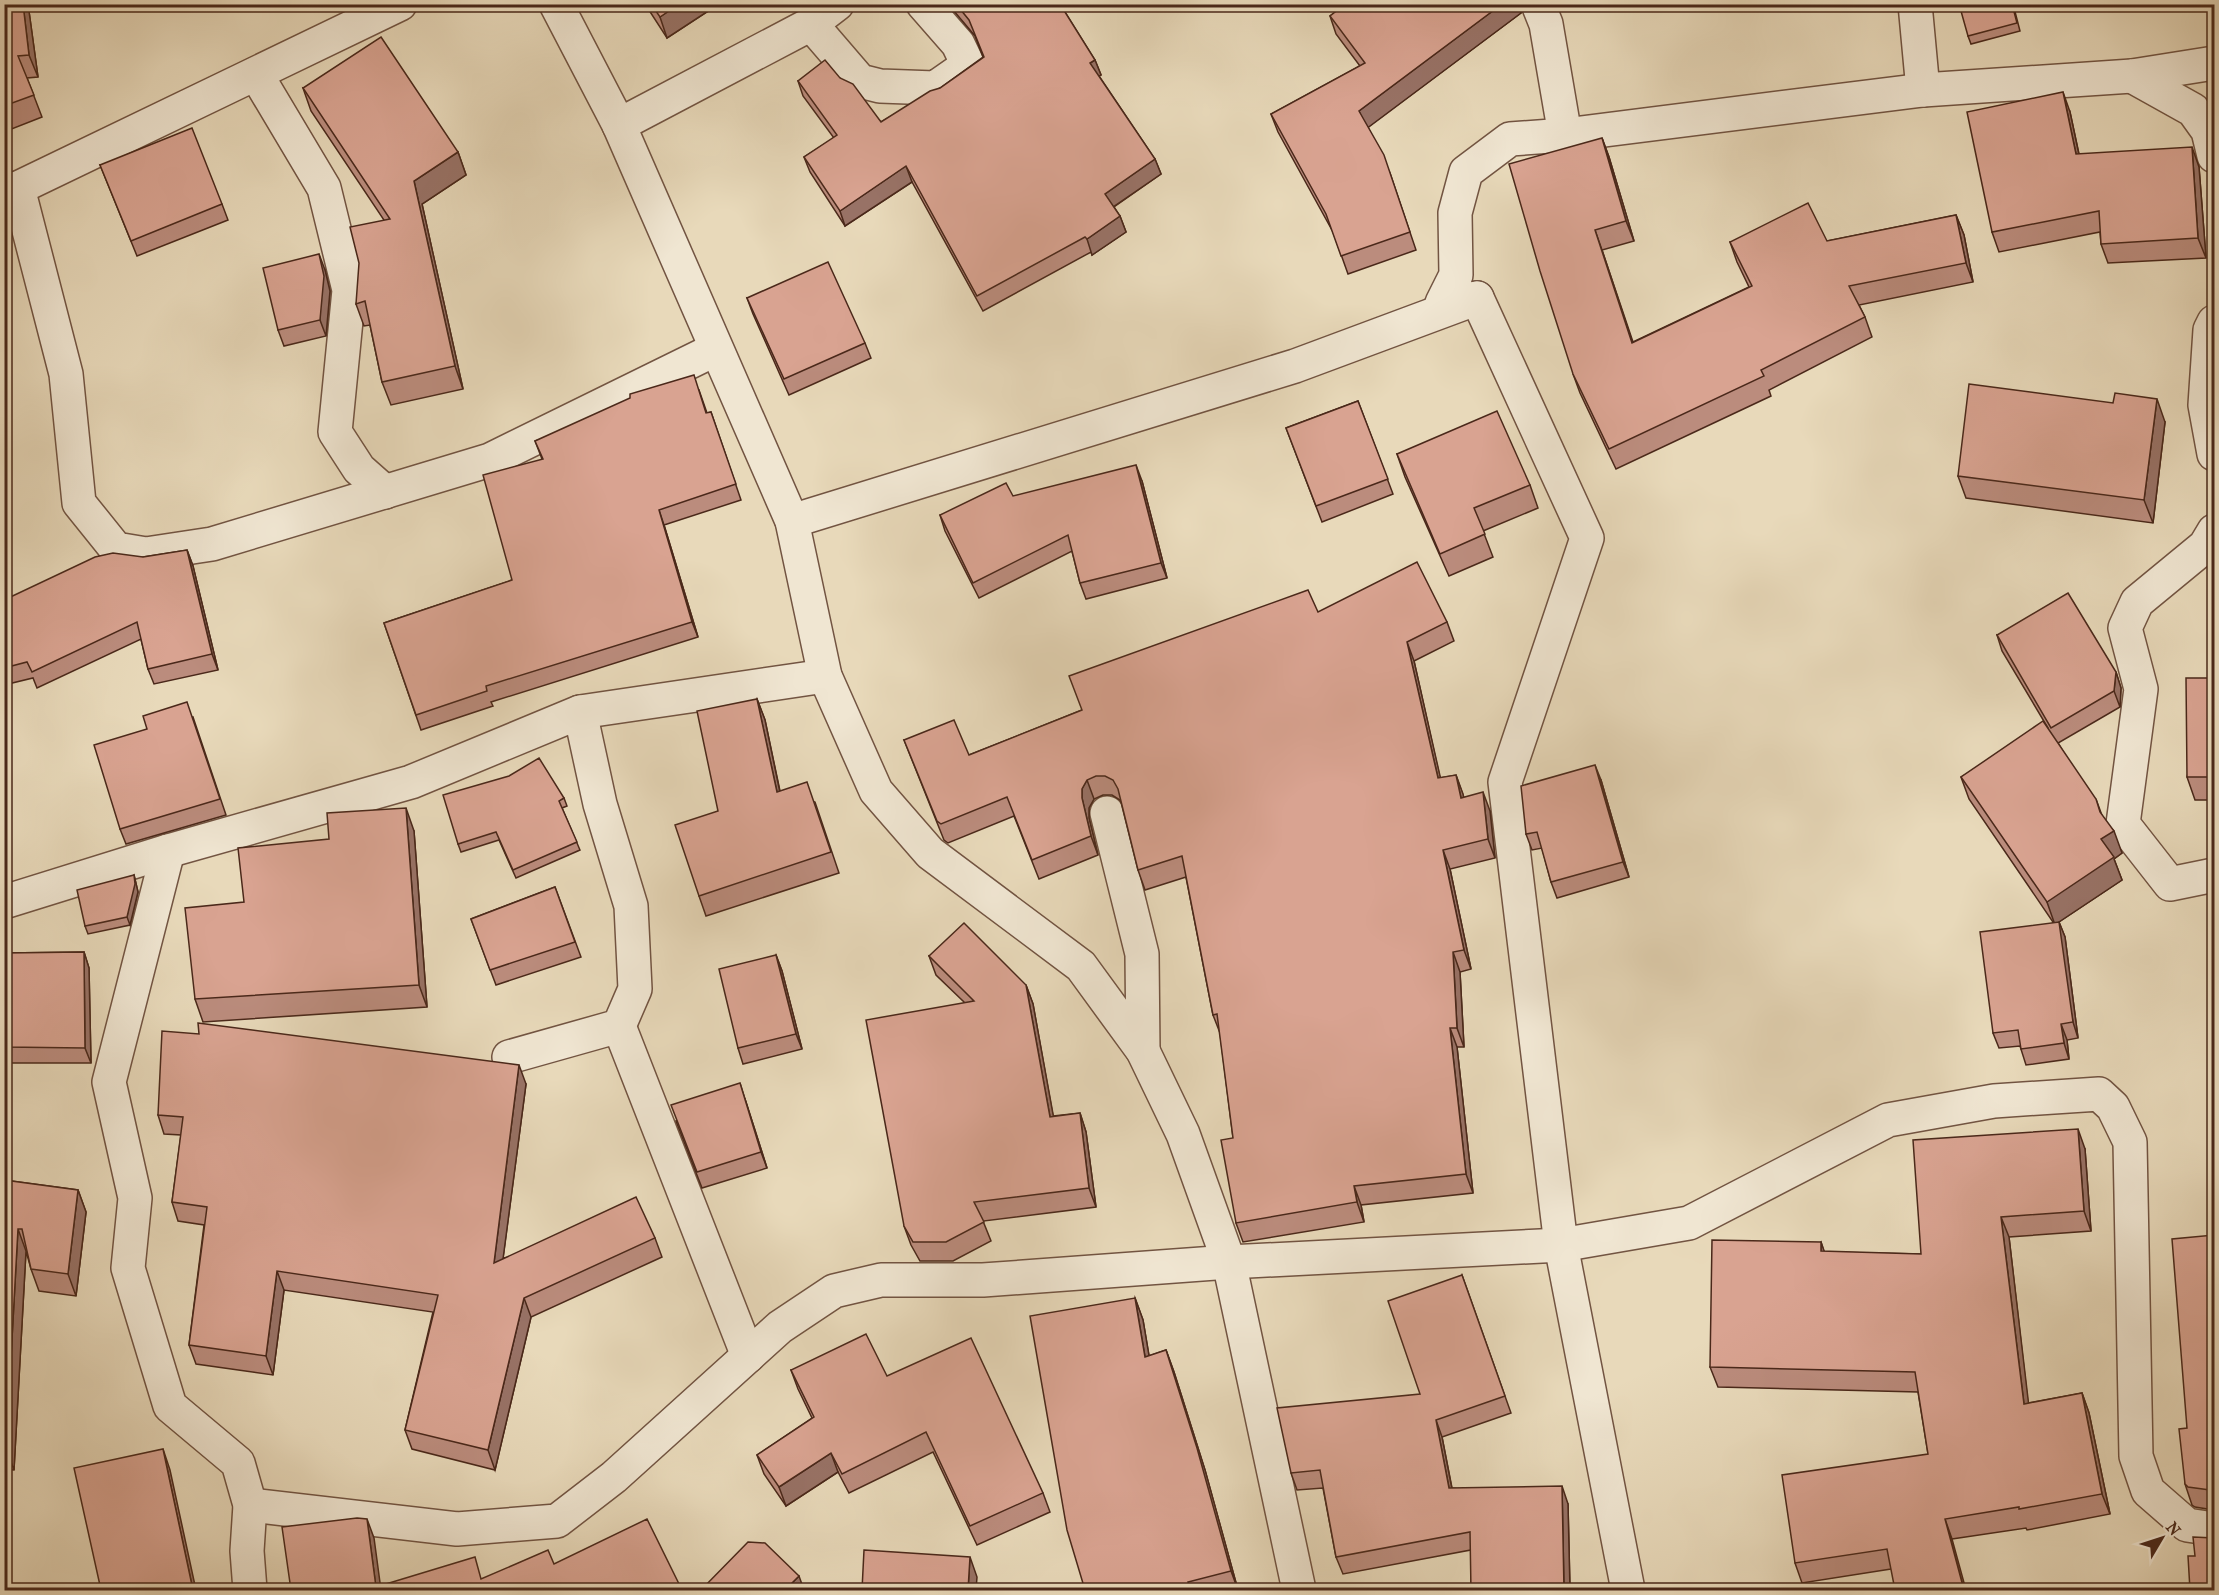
<svg xmlns="http://www.w3.org/2000/svg" width="2219" height="1595" viewBox="0 0 2219 1595" font-family="'IM FELL French Canon',serif">
<style>
.lines{fill:none;stroke-linecap:round;stroke-linejoin:round}
.minor-casing{stroke:#725442;stroke-width:36}
.minor{stroke:#f0e6d2;stroke-width:33}
.wall{fill:#bb8c7d;stroke:#4a281a;stroke-width:1.5}
.shaded-wall{fill:#987266;stroke:#4a281a;stroke-width:1.5}
.building{fill:#d9a391;stroke:#4a281a;stroke-width:1.5}
</style>
<rect width="100%" height="100%" fill="#e8d9ba"/>
<filter id="stains"><feTurbulence type="fractalNoise" baseFrequency=".00333" numOctaves="4"/><feColorMatrix values="0 0 0 0 .2 0 0 0 0 .09 0 0 0 0 .02 0 0 0 .5 -.17"/></filter>
<radialGradient id="worn" r=".72"><stop offset=".6" stop-color="#630" stop-opacity="0"/><stop offset="1" stop-color="#630" stop-opacity=".3"/></radialGradient>
<g class="lines">
<!-- minor casing -->
<g class="minor-casing">
<g id="minor">
<polyline points="556,4 619,125 792,521 825,676 876,791 930,853 1081,966 1143,1051 1183,1134 1229,1262 1299,1590"/>
<polyline points="1538,4 1546,24 1565,135"/>
<polyline points="1915,4 1923,90"/>
<polyline points="811,24 860,81 880,86 935,88 968,65 958,44 923,4"/>
<polyline points="256,74 324,188 349,290 335,432 359,469 385,492"/>
<polyline points="2132,76 2193,110 2208,131 2214,156"/>
<polyline points="619,125 811,24 837,4"/>
<polyline points="18,188 66,374 79,503 116,549 146,554 212,544 490,460 716,349"/>
<polyline points="4,192 18,188 400,4"/>
<polyline points="1477,298 1587,538 1505,782 1561,1245 1628,1590"/>
<polyline points="1477,298 1442,303 1456,275 1455,213 1466,172 1510,139 1565,135 1923,90 2132,76 2214,63"/>
<polyline points="2214,322 2210,330 2205,405 2214,454"/>
<polyline points="792,521 1295,366 1467,302"/>
<polyline points="2214,531 2205,546 2137,602 2125,628 2141,689 2123,824 2170,884 2214,875"/>
<polyline points="1107,813 1142,954 1143,1051"/>
<polyline points="168,851 109,1082 135,1198 128,1268 170,1406 238,1463 250,1505 247,1551 250,1590"/>
<polyline points="4,902 168,851 411,782 580,712 825,676"/>
<polyline points="619,1026 748,1356"/>
<polyline points="509,1057 619,1026 635,989 631,906 600,804 580,712"/>
<polyline points="250,1505 457,1529 557,1521 614,1477 780,1327 834,1291 881,1280 983,1280 1229,1262 1561,1245 1689,1223 1888,1120 1994,1101 2099,1094 2113,1107 2130,1142 2136,1456 2148,1491 2187,1525 2214,1529"/>
</g>
</g>
<!-- minor -->
<use href="#minor" class="minor"/>
</g>
<!-- wall -->
<g class="wall">
<polygon points="4,4 28,4 38,77 27,78 42,117 4,132"/>
<polygon points="645,4 719,4 667,38"/>
<polygon points="948,4 1060,4 1095,60 1101,75 1099,76 1155,159 1161,174 1114,207 1120,216 1126,232 1092,255 1091,252 983,311 912,182 845,226 810,172 804,157 834,138 803,96 798,81 840,78 881,122 940,88 983,57 975,36"/>
<polygon points="1339,4 1519,4 1521,13 1368,127 1390,173 1416,250 1348,274 1333,232 1278,132 1271,114 1360,66 1336,34 1330,16 1341,8"/>
<polygon points="2013,4 2020,31 1971,44 1968,36"/>
<polygon points="303,88 458,152 466,175 422,204 463,389 391,405 382,382 370,325 364,326 356,304 384,220 311,111"/>
<polygon points="2070,112 2079,154 2199,167 2206,258 2108,263 2101,244 2100,232 1999,252 1992,232"/>
<polygon points="1602,138 1609,157 1634,241 1602,250 1633,342 1749,287 1737,262 1730,242 1827,241 1956,215 1964,235 1973,282 1859,305 1865,317 1872,337 1769,390 1771,396 1616,469 1580,393 1573,374"/>
<polygon points="100,165 222,204 228,220 137,256"/>
<polygon points="325,270 330,291 326,336 284,346 278,330"/>
<polygon points="747,298 865,343 871,358 789,395 753,314"/>
<polygon points="699,390 707,413 711,412 741,500 664,525 698,637 491,702 493,706 421,730 384,623 512,580 542,459 535,441"/>
<polygon points="1358,401 1393,494 1322,522 1286,428"/>
<polygon points="2165,422 2153,523 1966,498 1958,476"/>
<polygon points="1397,454 1530,485 1538,508 1483,531 1493,557 1449,576 1405,477"/>
<polygon points="1142,481 1167,578 1086,599 1080,583 1072,551 979,598 945,531 940,515 1013,496"/>
<polygon points="187,550 193,566 218,670 154,684 148,669 141,639 37,688 33,678 4,685 4,600 143,557"/>
<polygon points="2214,599 2214,800 2195,800 2187,777 2213,678"/>
<polygon points="1318,612 1447,622 1454,641 1414,661 1440,778 1456,775 1464,798 1490,811 1495,858 1450,869 1471,969 1460,972 1464,1047 1457,1047 1473,1193 1361,1205 1364,1222 1243,1242 1236,1223 1233,1138 1220,1033 1213,1015 1186,877 1145,890 1138,870 1121,802 1120,800 1112,795 1103,795 1094,799 1089,808 1089,818 1098,855 1039,879 1014,816 948,843 944,840 904,740 969,755 1082,710"/>
<polygon points="1997,635 2116,672 2121,688 2120,707 2058,743 2102,816 2122,853 2114,859 2122,880 2059,922 2065,937 2078,1038 2067,1040 2069,1059 2026,1065 2020,1046 1999,1048 1993,1033 2053,922 1969,799 1961,777 2048,728 2002,651"/>
<polygon points="757,699 765,720 780,791 815,802 839,873 706,916 699,896 718,811"/>
<polygon points="193,717 226,815 126,844 120,829 147,729"/>
<polygon points="1601,780 1629,877 1557,898 1551,882 1542,848 1532,850 1526,834"/>
<polygon points="564,798 567,806 562,808 580,850 516,878 499,840 461,852 458,844"/>
<polygon points="414,831 427,1007 203,1022 195,999 244,902"/>
<polygon points="134,875 138,892 130,925 88,934 85,926"/>
<polygon points="555,887 581,957 496,985 471,919"/>
<polygon points="84,952 89,968 91,1063 4,1063 4,953"/>
<polygon points="776,955 782,971 802,1049 743,1064 738,1048"/>
<polygon points="929,956 1026,985 1033,1004 1053,1116 1080,1113 1086,1132 1096,1207 983,1221 991,1241 953,1261 920,1261 911,1245 904,1226 964,1002 936,975"/>
<polygon points="526,1084 503,1258 655,1238 662,1257 531,1317 495,1470 412,1449 405,1430 433,1312 284,1290 273,1375 196,1364 189,1345 204,1225 178,1221 172,1202 181,1135 164,1134 158,1115"/>
<polygon points="745,1099 767,1168 702,1188 676,1121"/>
<polygon points="2085,1149 2091,1231 2009,1237 2028,1403 2082,1393 2089,1413 2110,1514 2027,1530 2026,1528 1952,1539 1891,1569 1802,1583 1795,1563 1928,1454 1918,1392 1718,1387 1710,1367 1821,1242 1824,1252 1921,1254"/>
<polygon points="4,1180 78,1190 86,1212 76,1296 39,1291 31,1269 26,1251 14,1470 4,1469"/>
<polygon points="2214,1235 2214,1510 2195,1507 2192,1505 2185,1484 2187,1428"/>
<polygon points="1462,1275 1511,1413 1442,1437 1452,1488 1568,1504 1570,1590 1471,1590 1471,1550 1343,1574 1336,1557 1323,1488 1297,1490 1291,1473 1420,1394"/>
<polygon points="1135,1298 1143,1320 1149,1356 1166,1350 1174,1372 1205,1470 1238,1590 1085,1590"/>
<polygon points="791,1370 887,1376 1043,1493 1050,1512 977,1545 933,1452 849,1493 838,1472 786,1506 764,1474 757,1455 812,1418 798,1389"/>
</g>
<!-- shaded-wall -->
<g class="shaded-wall">
<polygon points="23,4 28,4 38,77 29,55"/>
<polygon points="679,4 719,4 667,38 660,17"/>
<polygon points="1502,4 1519,4 1521,13 1366,129 1359,111"/>
<polygon points="1095,60 1101,75 1096,78 1090,63"/>
<polygon points="2063,92 2070,112 2083,174 2076,154"/>
<polygon points="1602,138 1609,157 1634,241 1626,221"/>
<polygon points="2192,147 2199,167 2206,258 2198,238"/>
<polygon points="458,152 466,175 422,204 463,389 455,366 414,181"/>
<polygon points="1155,159 1161,174 1110,209 1105,194"/>
<polygon points="906,166 912,182 845,226 840,211"/>
<polygon points="1956,215 1964,235 1973,282 1966,263"/>
<polygon points="1120,216 1126,232 1092,255 1087,239"/>
<polygon points="1595,230 1602,250 1639,362 1632,343"/>
<polygon points="319,254 325,270 330,291 326,336 320,320"/>
<polygon points="2157,399 2165,422 2153,523 2144,500"/>
<polygon points="1136,465 1142,481 1167,578 1161,563"/>
<polygon points="659,510 664,525 698,637 692,622"/>
<polygon points="187,550 193,566 218,670 212,654"/>
<polygon points="1407,642 1414,661 1445,798 1438,778"/>
<polygon points="2116,672 2121,688 2120,707 2114,691"/>
<polygon points="757,699 765,720 784,812 777,792"/>
<polygon points="1595,765 1601,780 1629,877 1623,862"/>
<polygon points="1456,775 1463,794 1468,817 1461,798"/>
<polygon points="1087,780 1094,799 1089,808 1089,818 1098,855 1091,836 1082,798 1082,789"/>
<polygon points="1483,792 1490,811 1495,858 1488,839"/>
<polygon points="2096,799 2104,821 2114,831 2122,853 2114,859 2122,880 2059,922 2065,937 2078,1038 2073,1022 2055,925 2047,902 2100,812"/>
<polygon points="406,808 414,831 427,1007 419,985"/>
<polygon points="1443,850 1450,869 1471,969 1464,950"/>
<polygon points="134,875 138,892 130,925 127,917"/>
<polygon points="84,952 89,968 91,1063 85,1048"/>
<polygon points="1453,952 1460,972 1464,1047 1457,1028"/>
<polygon points="776,955 782,971 802,1049 796,1034"/>
<polygon points="1026,985 1033,1004 1057,1136 1050,1117"/>
<polygon points="2061,1024 2067,1040 2069,1059 2064,1043"/>
<polygon points="1450,1028 1457,1047 1473,1193 1466,1174"/>
<polygon points="519,1065 526,1084 500,1282 494,1263"/>
<polygon points="740,1083 745,1099 767,1168 761,1152"/>
<polygon points="1080,1113 1086,1132 1096,1207 1089,1188"/>
<polygon points="2078,1129 2085,1149 2091,1231 2084,1211"/>
<polygon points="1354,1186 1361,1205 1364,1222 1357,1202"/>
<polygon points="78,1190 86,1212 76,1296 68,1274"/>
<polygon points="2001,1217 2009,1237 2031,1424 2024,1404"/>
<polygon points="18,1229 26,1251 14,1470 6,1448"/>
<polygon points="1821,1242 1828,1262 1821,1251"/>
<polygon points="277,1271 284,1290 273,1375 266,1356"/>
<polygon points="524,1298 531,1317 495,1470 488,1450"/>
<polygon points="1135,1298 1143,1320 1153,1379 1145,1357"/>
<polygon points="1166,1350 1174,1372 1205,1470 1238,1590 1231,1571"/>
<polygon points="2082,1393 2089,1413 2110,1514 2102,1494"/>
<polygon points="1436,1420 1442,1437 1455,1505 1449,1488"/>
<polygon points="163,1449 170,1470 196,1590 193,1590"/>
<polygon points="831,1453 838,1472 786,1506 779,1487"/>
<polygon points="1562,1486 1568,1504 1570,1590 1564,1590"/>
<polygon points="367,1519 374,1538 381,1590 376,1587"/>
<polygon points="1945,1519 1952,1539 1966,1590 1964,1590"/>
<polygon points="970,1557 977,1577 976,1590 968,1590"/>
<polygon points="799,1576 804,1590 785,1590"/>
</g>
<!-- building -->
<g class="building">
<polygon points="4,4 23,4 29,55 18,56 34,95 4,106"/>
<polygon points="651,4 679,4 660,17"/>
<polygon points="956,4 1060,4 1095,60 1090,63 1155,159 1105,194 1120,216 1087,239 1085,237 977,296 906,166 840,211 804,157 837,135 798,81 825,60 840,78 853,84 881,122 930,91 940,88 984,57 969,20"/>
<polygon points="1343,4 1502,4 1359,111 1384,155 1410,232 1341,256 1326,214 1271,114 1365,63 1330,16 1343,6"/>
<polygon points="1959,4 2012,4 2017,23 1968,36"/>
<polygon points="381,37 458,152 414,181 455,366 382,382 365,301 356,304 359,263 350,227 390,219 303,88"/>
<polygon points="2063,92 2076,154 2192,147 2198,238 2101,244 2099,211 1992,232 1967,112"/>
<polygon points="192,128 222,204 131,241 100,165"/>
<polygon points="1602,138 1626,221 1595,230 1632,343 1752,286 1730,242 1808,203 1827,241 1956,215 1966,263 1849,286 1865,317 1761,370 1764,376 1609,449 1573,374 1540,271 1509,164"/>
<polygon points="319,254 324,276 320,320 278,330 263,268"/>
<polygon points="828,262 865,343 784,379 747,298"/>
<polygon points="694,375 706,413 711,412 736,484 659,510 692,622 486,686 487,691 416,715 384,623 512,580 483,475 543,459 535,441 630,398 630,394"/>
<polygon points="1969,384 2113,403 2115,393 2157,399 2144,500 1958,476"/>
<polygon points="1358,401 1388,479 1316,506 1286,428"/>
<polygon points="1497,411 1530,485 1474,508 1485,534 1440,554 1397,454"/>
<polygon points="1136,465 1161,563 1080,583 1068,535 973,583 940,515 1006,483 1013,496"/>
<polygon points="187,550 212,654 148,669 137,622 32,672 27,662 4,668 4,600 95,557 113,553 143,557"/>
<polygon points="1417,562 1447,622 1407,642 1438,778 1456,775 1461,798 1483,792 1488,839 1443,850 1464,950 1453,952 1457,1028 1450,1028 1466,1174 1354,1186 1357,1202 1236,1223 1221,1140 1233,1138 1217,1014 1213,1015 1182,856 1138,870 1118,789 1113,780 1105,776 1096,776 1087,780 1082,789 1082,798 1091,836 1032,860 1007,797 941,824 937,821 904,740 954,720 969,755 1082,710 1069,676 1308,590 1318,612"/>
<polygon points="2068,593 2116,672 2114,691 2051,728 1997,635"/>
<polygon points="2212,599 2214,599 2214,777 2187,777 2186,678 2213,678"/>
<polygon points="757,699 777,792 807,782 831,852 699,896 675,825 718,811 697,711"/>
<polygon points="187,702 220,799 120,829 94,745 147,729 143,716"/>
<polygon points="2043,721 2096,799 2100,812 2114,831 2101,839 2114,857 2047,902 1961,777"/>
<polygon points="539,758 564,798 559,801 577,842 513,870 496,832 458,844 443,795 509,776"/>
<polygon points="1595,765 1623,862 1551,882 1537,832 1526,834 1521,786"/>
<polygon points="406,808 419,985 195,999 185,908 244,902 238,848 329,839 327,813"/>
<polygon points="134,875 135,884 127,917 85,926 77,890"/>
<polygon points="555,887 575,942 490,970 471,919"/>
<polygon points="2059,922 2073,1022 2061,1024 2064,1043 2021,1049 2018,1030 1993,1033 1980,932"/>
<polygon points="964,923 1026,985 1050,1117 1080,1113 1089,1188 974,1202 984,1222 946,1242 913,1242 904,1226 866,1020 974,1001 929,956"/>
<polygon points="84,952 85,1048 4,1047 4,953"/>
<polygon points="776,955 796,1034 738,1048 719,969"/>
<polygon points="198,1023 519,1065 494,1263 636,1197 655,1238 524,1298 488,1450 405,1430 438,1295 277,1271 266,1356 189,1345 207,1207 172,1202 183,1117 158,1115 162,1031 199,1034"/>
<polygon points="740,1083 761,1152 697,1172 671,1105"/>
<polygon points="2078,1129 2084,1211 2001,1217 2024,1404 2082,1393 2102,1494 2019,1509 2019,1507 1945,1519 1964,1590 1895,1590 1887,1549 1795,1563 1782,1475 1928,1454 1915,1372 1710,1367 1712,1240 1821,1242 1821,1251 1921,1254 1913,1140"/>
<polygon points="4,1180 78,1190 68,1274 31,1269 22,1229 18,1229 6,1448 4,1448"/>
<polygon points="2214,1235 2214,1492 2210,1490 2188,1487 2185,1484 2179,1429 2187,1428 2172,1239"/>
<polygon points="1462,1275 1505,1396 1436,1420 1449,1488 1562,1486 1564,1590 1471,1590 1470,1532 1336,1557 1320,1470 1291,1473 1277,1408 1420,1394 1388,1301"/>
<polygon points="1135,1298 1145,1357 1166,1350 1197,1448 1231,1571 1188,1582 1191,1590 1085,1590 1067,1530 1030,1316"/>
<polygon points="866,1334 887,1376 971,1338 1043,1493 970,1526 926,1432 842,1474 831,1453 779,1487 757,1455 814,1417 791,1370"/>
<polygon points="163,1449 193,1590 101,1590 74,1468"/>
<polygon points="357,1518 367,1519 376,1587 475,1557 481,1579 548,1550 554,1564 647,1519 682,1590 291,1590 282,1527"/>
<polygon points="2193,1537 2214,1538 2214,1590 2190,1590 2188,1556 2195,1556"/>
<polygon points="748,1542 765,1543 799,1576 785,1590 701,1590"/>
<polygon points="864,1550 970,1557 968,1590 862,1590"/>
</g>
<!-- margin -->
<rect width="2219" height="1595" fill="none" stroke="#e8d9ba" stroke-width="24"/>
<rect x="6" y="6" width="2207" height="1583" fill="none" stroke="#4a281a" stroke-width="3"/>
<rect x="12" y="12" width="2195" height="1571" fill="none" stroke="#4a281a" stroke-width="1.5"/>
<!-- north arrow -->
<g transform="translate(2162 1538) rotate(51)" stroke="#f0e6d2" stroke-width="4.5" paint-order="stroke">
<path d="M0-4.5L10 22L0 15L-10 22Z" fill="#4a281a"/>
<text y="-9" font-size="16" font-weight="bold" text-anchor="middle" fill="#4a281a">N</text>
</g>
<rect width="100%" height="100%" filter="url(#stains)"/>
<rect width="100%" height="100%" fill="url(#worn)"/>
</svg>
